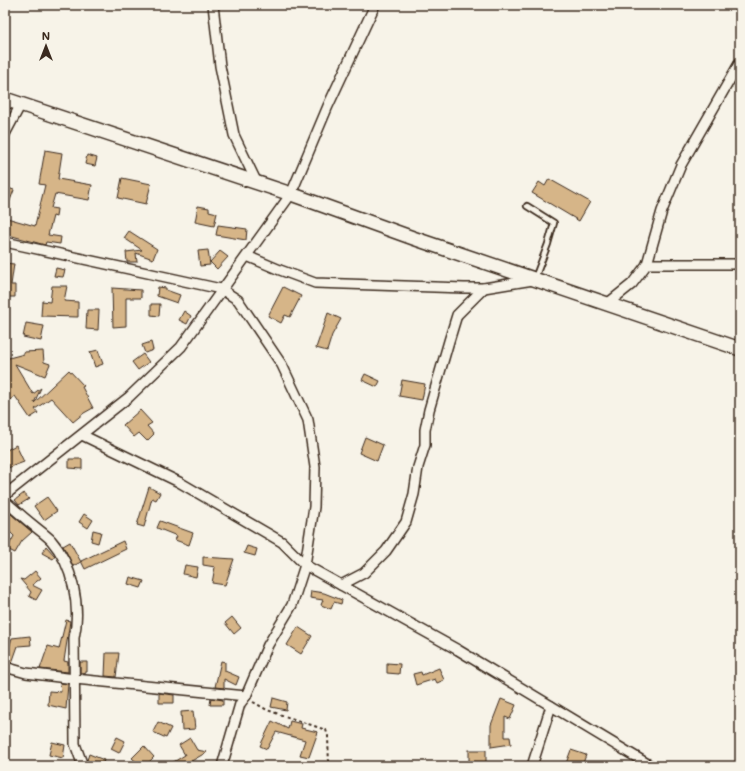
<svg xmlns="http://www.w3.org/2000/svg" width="745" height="771" viewBox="0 0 745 771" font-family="Mali,sans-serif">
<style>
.building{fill:#d6b588;stroke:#3b2a1e}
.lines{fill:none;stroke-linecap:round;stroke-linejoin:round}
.lane-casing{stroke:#3b2a1e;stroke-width:8}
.street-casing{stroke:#3b2a1e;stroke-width:12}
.secondary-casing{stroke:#3b2a1e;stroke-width:16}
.path{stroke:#3b2a1e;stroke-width:2;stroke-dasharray:3 3;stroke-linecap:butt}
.lane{stroke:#f7f3e8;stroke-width:4.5}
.street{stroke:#f7f3e8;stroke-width:9}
.secondary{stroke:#f7f3e8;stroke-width:13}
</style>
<rect width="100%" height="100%" fill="#f7f3e8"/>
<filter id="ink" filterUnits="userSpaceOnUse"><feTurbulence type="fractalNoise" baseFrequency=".025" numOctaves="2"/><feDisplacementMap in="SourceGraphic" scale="8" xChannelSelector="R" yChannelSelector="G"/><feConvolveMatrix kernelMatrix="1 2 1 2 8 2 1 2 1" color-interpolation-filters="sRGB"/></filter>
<g filter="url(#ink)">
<!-- building -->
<g class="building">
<polygon points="45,150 62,153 58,179 92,185 89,200 55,194 51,208 57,209 56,217 53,216 48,235 61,237 60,244 46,242 45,245 5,234 7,218 35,226 45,185 39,184"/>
<polygon points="87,155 97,158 95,166 85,164"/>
<polygon points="122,178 151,184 146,204 118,198"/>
<polygon points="549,179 590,202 579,221 532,193 539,182 545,186"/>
<polygon points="5,187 14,190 6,211 5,211"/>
<polygon points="198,206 209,208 209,211 217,213 214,226 195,222"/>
<polygon points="218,225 247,229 246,240 216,235"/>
<polygon points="129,231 157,249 153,259 136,253 137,262 127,262 126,252 142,250 124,238"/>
<polygon points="208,250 210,265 200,266 198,251"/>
<polygon points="220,251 228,257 217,269 210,262"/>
<polygon points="5,263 14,264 11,285 15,285 15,297 5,297"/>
<polygon points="56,268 65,270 63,277 54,276"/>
<polygon points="52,286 67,286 64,301 78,302 78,317 41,316 42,301 50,302"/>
<polygon points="158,287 166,288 166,290 180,295 177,303 157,296"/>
<polygon points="283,287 301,296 290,317 285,315 281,323 268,316"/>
<polygon points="112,288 141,290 141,298 126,298 126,326 113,327"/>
<polygon points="151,304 160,304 159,316 151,315"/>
<polygon points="87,310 99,310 98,330 86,329"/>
<polygon points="184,311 191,316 187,324 179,320"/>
<polygon points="328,313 341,319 332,335 327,351 316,348"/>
<polygon points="26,323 44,326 41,341 23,337"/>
<polygon points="151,342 153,350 145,353 142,345"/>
<polygon points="98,350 103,364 95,367 90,352"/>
<polygon points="43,351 44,362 50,364 45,376 15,364 33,394 41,388 34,403 69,370 84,386 82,387 93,408 84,413 73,422 51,398 35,409 38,413 30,418 15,396 5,404 5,359 24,354 24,352"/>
<polygon points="143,354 149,362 138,370 132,362"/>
<polygon points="365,374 380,381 377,387 362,380"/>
<polygon points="402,380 425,384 422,400 399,396"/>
<polygon points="140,410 152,423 147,426 154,434 147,441 139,433 134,437 123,425"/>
<polygon points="365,437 383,445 377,461 359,453"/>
<polygon points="16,445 24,462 5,469 5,451"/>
<polygon points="69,459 82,459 82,469 69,468"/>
<polygon points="149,487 160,493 156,500 152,498 144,527 137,525"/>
<polygon points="24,493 29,499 19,505 15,500"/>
<polygon points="47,497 57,511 44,520 34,506"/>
<polygon points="5,509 32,532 22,541 15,553 7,549 14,536 5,527"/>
<polygon points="84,514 93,520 88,528 79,522"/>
<polygon points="160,521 193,533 189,545 175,540 177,536 157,528"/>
<polygon points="93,530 101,532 98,543 91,541"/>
<polygon points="123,541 126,549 85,569 81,561"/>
<polygon points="70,542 81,562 73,566 63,546"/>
<polygon points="46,546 55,556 53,559 42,553"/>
<polygon points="247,546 257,549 255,556 244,553"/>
<polygon points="203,557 234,559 225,585 212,583 215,567 203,565"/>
<polygon points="185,565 198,567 196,577 183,574"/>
<polygon points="35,571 41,578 32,585 42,590 36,600 29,596 31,592 20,579 24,580"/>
<polygon points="130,577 144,581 141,588 128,584"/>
<polygon points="311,591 324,593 342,600 341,604 334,602 331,609 321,605 323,600 310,598"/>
<polygon points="232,617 241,628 234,634 225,623"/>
<polygon points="66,620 70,621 64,661 68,662 68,672 40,669 48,646 59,649"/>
<polygon points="298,627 312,636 301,654 287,645"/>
<polygon points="30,636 31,645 18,646 12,663 5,661 12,638"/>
<polygon points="106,653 119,653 116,677 105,676"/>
<polygon points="221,661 225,662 225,671 239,677 236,685 224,679 224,688 215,687"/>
<polygon points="80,662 87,662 87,672 80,673"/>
<polygon points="387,663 400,664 399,674 387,673"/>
<polygon points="439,668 444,680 437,683 435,679 416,685 413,674 421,672 422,675"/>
<polygon points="60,683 68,684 66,709 48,705 49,691 61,692"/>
<polygon points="159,693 174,695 174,703 159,703"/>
<polygon points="211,698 223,700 223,705 210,705"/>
<polygon points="273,698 287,702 286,710 271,707"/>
<polygon points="501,699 516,705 510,719 505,717 505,737 510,737 511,744 491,747 491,725"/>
<polygon points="193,711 195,729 182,730 181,712"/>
<polygon points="272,721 288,729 290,721 302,724 301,728 318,732 309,757 300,755 305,740 276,732 267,749 260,746"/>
<polygon points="158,722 171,728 166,738 153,732"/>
<polygon points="117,737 125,741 119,753 111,749"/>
<polygon points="190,738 197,750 207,752 183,766 167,766 185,755 179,745"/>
<polygon points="52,742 65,745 63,758 49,755"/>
<polygon points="144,746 154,757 145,766 141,766 132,758"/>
<rect x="469" y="750" width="17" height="16"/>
<polygon points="571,750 586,755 582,766 565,766"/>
<polygon points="89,754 104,760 102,766 89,765 87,760"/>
</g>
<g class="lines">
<!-- lane casing -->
<g class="lane-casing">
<polyline id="lane" points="527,206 554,223 548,244 535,278"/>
</g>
<!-- street casing -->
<g class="street-casing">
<g id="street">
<polyline points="213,5 220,66 234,135 257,183"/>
<polyline points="5,134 21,104"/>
<polyline points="5,242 221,289 238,300 282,365 308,420 315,467 314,507 305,565 292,605 268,645 246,696 240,704 222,766"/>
<polyline points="247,256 280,270 315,283 464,288 484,288 533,280"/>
<polyline points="647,264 740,264"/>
<polyline points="607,304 632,284 647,264 662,211 681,165 740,62"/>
<polyline points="82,435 179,482 282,542 305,565 458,650 651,766"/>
<polyline points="5,495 129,397 181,347 291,194 328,106 375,5"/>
<path d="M5,501C14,509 23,517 33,525C39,530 46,535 51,540C73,565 81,607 74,638L75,744L83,766"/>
<polyline points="341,585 364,573 386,551 406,522 414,494 418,467 425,445 425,430 429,410 449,341 457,315 484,288"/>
<polyline points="5,667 26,673 75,679 246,696"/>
<polyline points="532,766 551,706"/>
</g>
</g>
<!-- secondary casing -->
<g class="secondary-casing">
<polyline id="secondary" points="5,99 291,194 413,238 740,349"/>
</g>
<!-- path -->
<polyline class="path" points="253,702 267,710 326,730 328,736 329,766"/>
<!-- lane -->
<use href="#lane" class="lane"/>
<!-- street -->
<use href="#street" class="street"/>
<!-- secondary -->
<use href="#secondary" class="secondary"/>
</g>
</g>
<!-- margin -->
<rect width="745" height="771" fill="none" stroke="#f7f3e8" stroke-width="20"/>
<rect x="10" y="10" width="725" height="751" fill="none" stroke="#3b2a1e" stroke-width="1.5" filter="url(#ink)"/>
<!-- north arrow -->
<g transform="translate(46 46)" stroke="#f7f3e8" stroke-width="3" paint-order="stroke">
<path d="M0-3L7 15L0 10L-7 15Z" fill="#3b2a1e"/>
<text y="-6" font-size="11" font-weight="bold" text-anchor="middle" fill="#3b2a1e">N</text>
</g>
</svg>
